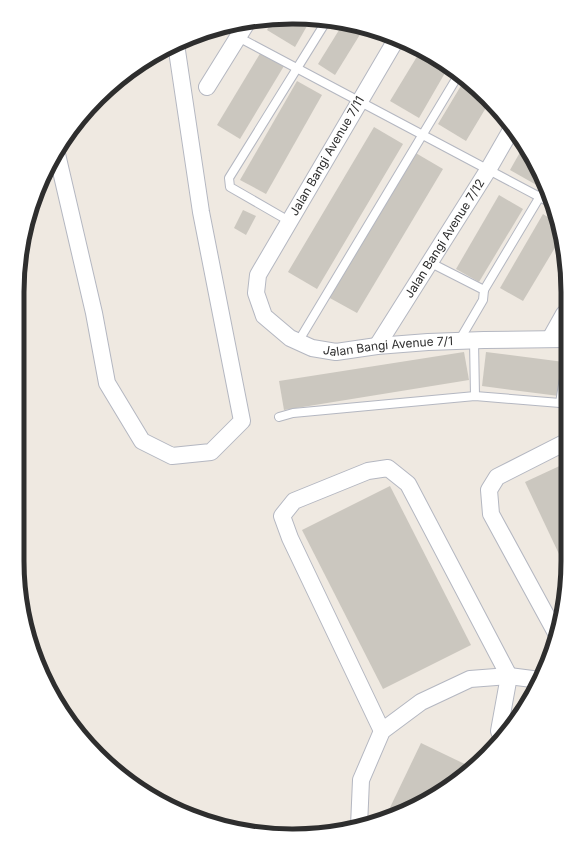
<svg xmlns="http://www.w3.org/2000/svg" width="585" height="853" viewBox="0 0 585 853" font-family="Inter,sans-serif">
<style>
.building{fill:#cbc7bf}
.lines{fill:none;stroke-linecap:round;stroke-linejoin:round}
.lane-casing{stroke:#b4b7c1;stroke-width:10}
.street-casing{stroke:#b4b7c1;stroke-width:18}
.lane{stroke:#fff;stroke-width:8}
.street{stroke:#fff;stroke-width:16}
.labels{text-anchor:middle;stroke-width:3;stroke-linejoin:round;paint-order:stroke}
.street-label{font-size:12px;fill:#2e2e2e;stroke:#fff}
.rim{fill:none;stroke:#2e2e2e;stroke-width:5}
</style>
<rect width="100%" height="100%" fill="#efe9e1"/>
<!-- building -->
<g class="building">
<polygon points="293,17 311,19 295,47 267,30 273,19"/>
<polygon points="344,22 364,28 335,75 318,64"/>
<polygon points="421,50 449,66 419,118 390,101"/>
<polygon points="261,52 284,66 240,139 217,125"/>
<polygon points="465,79 490,101 466,141 438,124"/>
<polygon points="297,81 322,95 266,194 240,180"/>
<polygon points="374,127 403,144 317,289 288,272"/>
<polygon points="523,147 539,170 543,182 540,187 510,170"/>
<polygon points="414,152 443,169 357,313 328,297"/>
<polygon points="499,195 523,209 479,282 456,269"/>
<polygon points="243,210 256,216 246,235 234,228"/>
<polygon points="543,214 557,223 562,236 523,301 500,288"/>
<polygon points="464,352 469,380 284,410 279,381"/>
<polygon points="486,352 564,362 559,396 482,386"/>
<polygon points="566,463 568,560 567,571 525,482"/>
<polygon points="390,486 471,645 383,689 302,530"/>
<polygon points="421,743 471,767 415,807 385,818"/>
</g>
<g class="lines">
<!-- lane casing -->
<g class="lane-casing">
<g id="lane">
<polyline points="238,37 551,203"/>
<polyline points="289,221 230,187 229,178 327,20"/>
<polyline points="429,262 484,290 483,300 459,341"/>
<polyline points="484,290 545,188"/>
<polyline points="474,340 475,396"/>
<polyline points="298,342 459,74"/>
<polyline points="560,403 565,372"/>
<polyline points="279,417 293,413 475,396 560,403 565,405"/>
</g>
</g>
<!-- street casing -->
<g class="street-casing">
<g id="street">
<path id="s1" d="M397,38L258,275L256,293L264,316L290,338L312,348L336,352L377,346L428,342L484,340L564,339"/>
<polyline points="207,87 248,21"/>
<polyline points="57,154 94,313 107,383 142,441 172,456 211,452 242,421 201,212 176,44"/>
<polyline points="550,339 564,314"/>
<path id="s2" d="M377,346L488,170L511,130"/>
<polyline points="557,635 491,514 489,490 497,477 566,442"/>
<polyline points="382,731 290,538 282,516 294,501 368,471 388,468 408,484 509,676 499,731 502,738"/>
<polyline points="359,826 361,780 382,731 421,702 470,679 509,676 540,680"/>
</g>
</g>
<!-- lane -->
<use href="#lane" class="lane"/>
<!-- street -->
<use href="#street" class="street"/>
</g>
<g class="labels">
<!-- street labels -->
<g class="street-label">
<text transform="translate(327 156) rotate(-60)" y="4">Jalan Bangi Avenue 7/11</text>
<text dy="4" stroke="none"><textPath href="#s2" startOffset="127">Jalan Bangi Avenue 7/12</textPath></text>
<text dy="4" stroke="none"><textPath href="#s1" startOffset="452">Jalan Bangi Avenue 7/1</textPath></text>
</g>
</g>
<!-- crop -->
<path d="M0 0H585V853H0ZM292 24H293A268 268 0 0 1 561 292V561A268 268 0 0 1 293 829H292A268 268 0 0 1 24 561V292A268 268 0 0 1 292 24Z" fill="#fff" fill-rule="evenodd"/>
<path class="rim" d="M292 24H293A268 268 0 0 1 561 292V561A268 268 0 0 1 293 829H292A268 268 0 0 1 24 561V292A268 268 0 0 1 292 24Z"/>
</svg>
